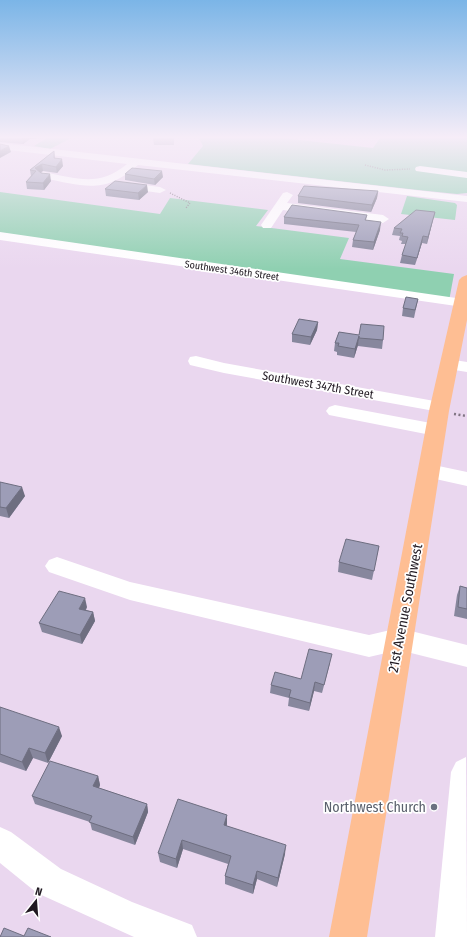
<svg xmlns="http://www.w3.org/2000/svg" width="467" height="937" viewBox="0 0 467 937" font-family="'Fira Sans Condensed',sans-serif">
<style>
.green{fill:#8fd0b1}
.lines{fill:none;stroke-linecap:round;stroke-linejoin:round}
.path-far1{stroke:#807483;stroke-width:1.5;stroke-dasharray:1 1.5;stroke-linecap:butt}
.path{stroke:#807483;stroke-width:2.5;stroke-dasharray:2 2.5;stroke-linecap:butt}
.minor{fill:#fff;fill-rule:evenodd}
.major{fill:#febe93;fill-rule:evenodd}
.wall{fill:#87879d}
.shaded-wall{fill:#6e6e80}
.building{fill:#9d9db7;stroke:#6e6e80}
.worship-dot{fill:#6b7280;stroke:#fff;stroke-width:1.5}
.labels{text-anchor:middle;stroke-width:3.5;stroke-linejoin:round;paint-order:stroke}
.far-street-label{font-size:10px;fill:#201921;stroke:#fff}
.street-label{font-size:12px;fill:#201921;stroke:#fff}
.near-street-label{font-size:14px;fill:#201921;stroke:#fff}
.near-worship-label{font-size:14px;fill:#5b616d;stroke:#fff;text-anchor:end}
</style>
<rect width="100%" height="100%" fill="#ead7ef"/>
<!-- green -->
<g class="green">
<polygon points="47,138 71,138 50,149 34,146"/>
<polygon points="199,138 281,138 373,148 380,138 467,138 467,193 457,194 418,190 188,164 203,146"/>
<polygon points="0,192 160,214 170,198 268,210 256,226 349,238 340,259 454,274 449,301 0,236"/>
<polygon points="407,196 455,203 457,205 455,220 401,214"/>
</g>
<g class="lines">
<!-- path-far1 -->
<g class="path-far1">
<polyline points="365,165 385,170 410,169"/>
<polyline points="170,193 190,203 186,208"/>
</g>
<!-- path -->
<polyline class="path" points="454,414 467,416"/>
<!-- minor -->
<g class="minor">
<path d="M0,143L467,196V202L138,165C104,195 84,186 43,178L38,175L43,172C77,178 98,188 127,164L0,149Z"/>
<polygon points="420,166 467,172 467,178 416,171 415,169 416,167"/>
<polygon points="121,182 160,187 166,190 160,193 117,187 115,185 117,183"/>
<polygon points="287,192 293,195 287,203 383,215 389,219 383,223 283,210 271,228 263,228 261,225 283,193"/>
<polygon points="0,232 463,299 467,300 467,306 463,307 0,240"/>
<polygon points="196,356 224,363 440,402 446,403 449,407 446,411 440,412 224,373 190,365 188,361 190,357"/>
<polygon points="448,359 467,362 467,372 442,368 440,364 442,360"/>
<polygon points="335,405 436,424 443,426 445,430 443,434 436,436 329,415 326,411 329,407"/>
<polygon points="429,464 467,472 467,486 422,476 419,471 422,466"/>
<polygon points="57,557 130,582 369,635 399,628 467,645 467,667 399,650 369,657 130,600 49,572 45,566 49,560"/>
<polygon points="466,757 467,937 435,937 451,772 456,762"/>
<polygon points="0,827 11,832 61,869 132,902 192,925 197,937 134,937 37,893 0,863"/>
</g>
<!-- major -->
<polygon class="major" points="467,275 467,320 449,411 367,937 329,937 429,411 459,280 462,277"/>
</g>
<!-- wall -->
<g class="wall">
<polygon points="0,138 42,138 30,139 23,144 0,142"/>
<polygon points="153,138 174,138 174,145 154,145"/>
<polygon points="54,151 55,158 63,166 57,173 43,171 41,172 51,181 44,190 27,189 26,182 31,176 30,170"/>
<polygon points="125,174 163,177 155,185 125,180"/>
<polygon points="105,189 148,192 139,200 106,196"/>
<polygon points="378,191 377,198 371,212 298,203 298,196"/>
<polygon points="435,212 427,244 422,243 415,265 400,263 402,255 406,244 401,244 402,241 399,240 400,236 392,235 394,228"/>
<polygon points="367,215 366,220 380,230 373,250 352,247 353,240 356,232 284,224 284,217"/>
<polygon points="418,299 414,318 402,316 403,308"/>
<polygon points="318,322 317,330 310,345 292,342 292,334"/>
<polygon points="339,332 383,340 382,349 358,346 358,345 354,358 337,355 337,352 334,351 335,343"/>
<polygon points="0,482 25,496 9,518 0,516"/>
<polygon points="379,546 372,580 338,572 339,562"/>
<polygon points="460,586 467,588 467,619 454,616 457,595"/>
<polygon points="87,607 86,610 93,612 95,621 82,644 42,632 39,623"/>
<polygon points="330,663 322,693 314,691 309,711 288,706 289,698 270,693 271,685 301,679"/>
<polygon points="0,707 62,736 48,763 33,758 26,771 0,762"/>
<polygon points="98,776 100,785 99,788 147,804 148,812 135,845 92,830 90,822 35,804 32,796"/>
<polygon points="227,815 227,826 285,854 277,887 257,879 253,894 225,884 225,876 228,864 183,849 177,868 160,862 158,853"/>
</g>
<!-- shaded-wall -->
<g class="shaded-wall">
<polygon points="22,138 42,138 30,139 23,144"/>
<polygon points="9,146 11,152 0,158 0,151"/>
<polygon points="62,159 63,166 57,173 56,167"/>
<polygon points="42,164 43,171 37,174 35,168"/>
<polygon points="162,171 163,177 155,185 154,179"/>
<polygon points="50,174 51,181 44,190 43,183"/>
<polygon points="147,185 148,192 139,200 138,193"/>
<polygon points="378,191 377,198 371,212 372,205"/>
<polygon points="435,212 433,219 427,244 428,237"/>
<polygon points="381,222 380,230 373,250 374,242"/>
<polygon points="423,236 422,243 415,265 417,258"/>
<polygon points="318,322 317,330 310,345 311,337"/>
<polygon points="359,336 358,345 354,358 355,349"/>
<polygon points="22,487 25,496 9,518 6,508"/>
<polygon points="85,598 87,607 81,618 79,609"/>
<polygon points="93,612 95,621 82,644 80,635"/>
<polygon points="315,682 314,691 309,711 310,703"/>
<polygon points="59,727 62,736 48,763 45,753"/>
<polygon points="29,748 33,758 26,771 22,762"/>
<polygon points="98,776 100,785 96,794 93,786"/>
<polygon points="147,804 148,812 135,845 133,837"/>
<polygon points="227,815 227,824 224,834 224,825"/>
<polygon points="182,840 183,849 177,868 176,859"/>
<polygon points="286,845 285,854 277,887 278,878"/>
<polygon points="257,871 257,879 253,894 253,885"/>
</g>
<!-- building -->
<g class="building">
<polygon points="0,144 9,146 0,151"/>
<polygon points="54,151 54,158 62,159 56,167 42,164 35,168 41,173 50,174 43,183 26,182 36,171 30,170"/>
<polygon points="132,168 162,171 154,179 125,174"/>
<polygon points="115,181 147,185 138,193 105,189"/>
<polygon points="304,186 378,191 372,205 298,196"/>
<polygon points="292,205 367,215 365,220 381,222 374,242 353,240 359,225 284,217"/>
<polygon points="416,210 435,212 428,237 423,236 417,258 402,255 408,237 402,236 403,233 400,233 402,229 394,228"/>
<polygon points="406,297 418,299 415,310 403,308"/>
<polygon points="299,319 318,322 311,337 292,334"/>
<polygon points="361,324 384,326 383,340 359,338 359,336 355,349 338,346 339,343 335,343 339,332 359,335"/>
<polygon points="0,482 22,487 6,508 0,507"/>
<polygon points="346,539 379,546 374,571 339,562"/>
<polygon points="460,586 467,588 467,609 458,607"/>
<polygon points="59,591 85,598 79,609 93,612 80,635 39,623"/>
<polygon points="309,649 332,654 324,685 315,682 310,703 289,697 291,690 271,685 275,672 301,679"/>
<polygon points="0,707 59,727 45,753 29,748 22,762 0,754"/>
<polygon points="50,761 98,776 93,786 147,804 133,837 89,822 92,816 32,796"/>
<polygon points="178,799 227,815 224,825 286,845 278,878 257,871 253,885 225,876 231,856 182,840 176,859 158,853"/>
<polygon points="4,928 24,936 28,928 51,937 0,937"/>
</g>
<!-- sky -->
<linearGradient id="sky" x2="0" y2="1"><stop stop-color="#7bb5e7"/><stop offset="0.51" stop-color="#f6edf8"/><stop offset="1" stop-color="#f6edf8" stop-opacity="0"/></linearGradient>
<rect width="467" height="269" fill="url(#sky)"/>
<!-- markers -->
<circle class="worship-dot" cx="434" cy="807" r="4"/>
<g class="labels">
<!-- far-street labels -->
<g class="far-street-label">
<text transform="translate(232 270) rotate(8)" y="4">Southwest 346th Street</text>
</g>
<!-- street labels -->
<g class="street-label">
<text transform="translate(318 385) rotate(10)" y="4">Southwest 347th Street</text>
</g>
<!-- near-street labels -->
<g class="near-street-label">
<text transform="translate(405 608) rotate(-79)" y="5">21st Avenue Southwest</text>
</g>
<!-- near-worship labels -->
<g class="near-worship-label">
<text x="426" y="812">Northwest Church</text>
</g>
</g>
<!-- north arrow -->
<g transform="translate(36 901) rotate(17)" stroke="#ffffff" stroke-width="3" paint-order="stroke">
<path d="M0-3L7 15L0 10L-7 15Z" fill="#201921"/>
<text y="-6" font-size="11" font-weight="bold" text-anchor="middle" fill="#201921">N</text>
</g>
</svg>
